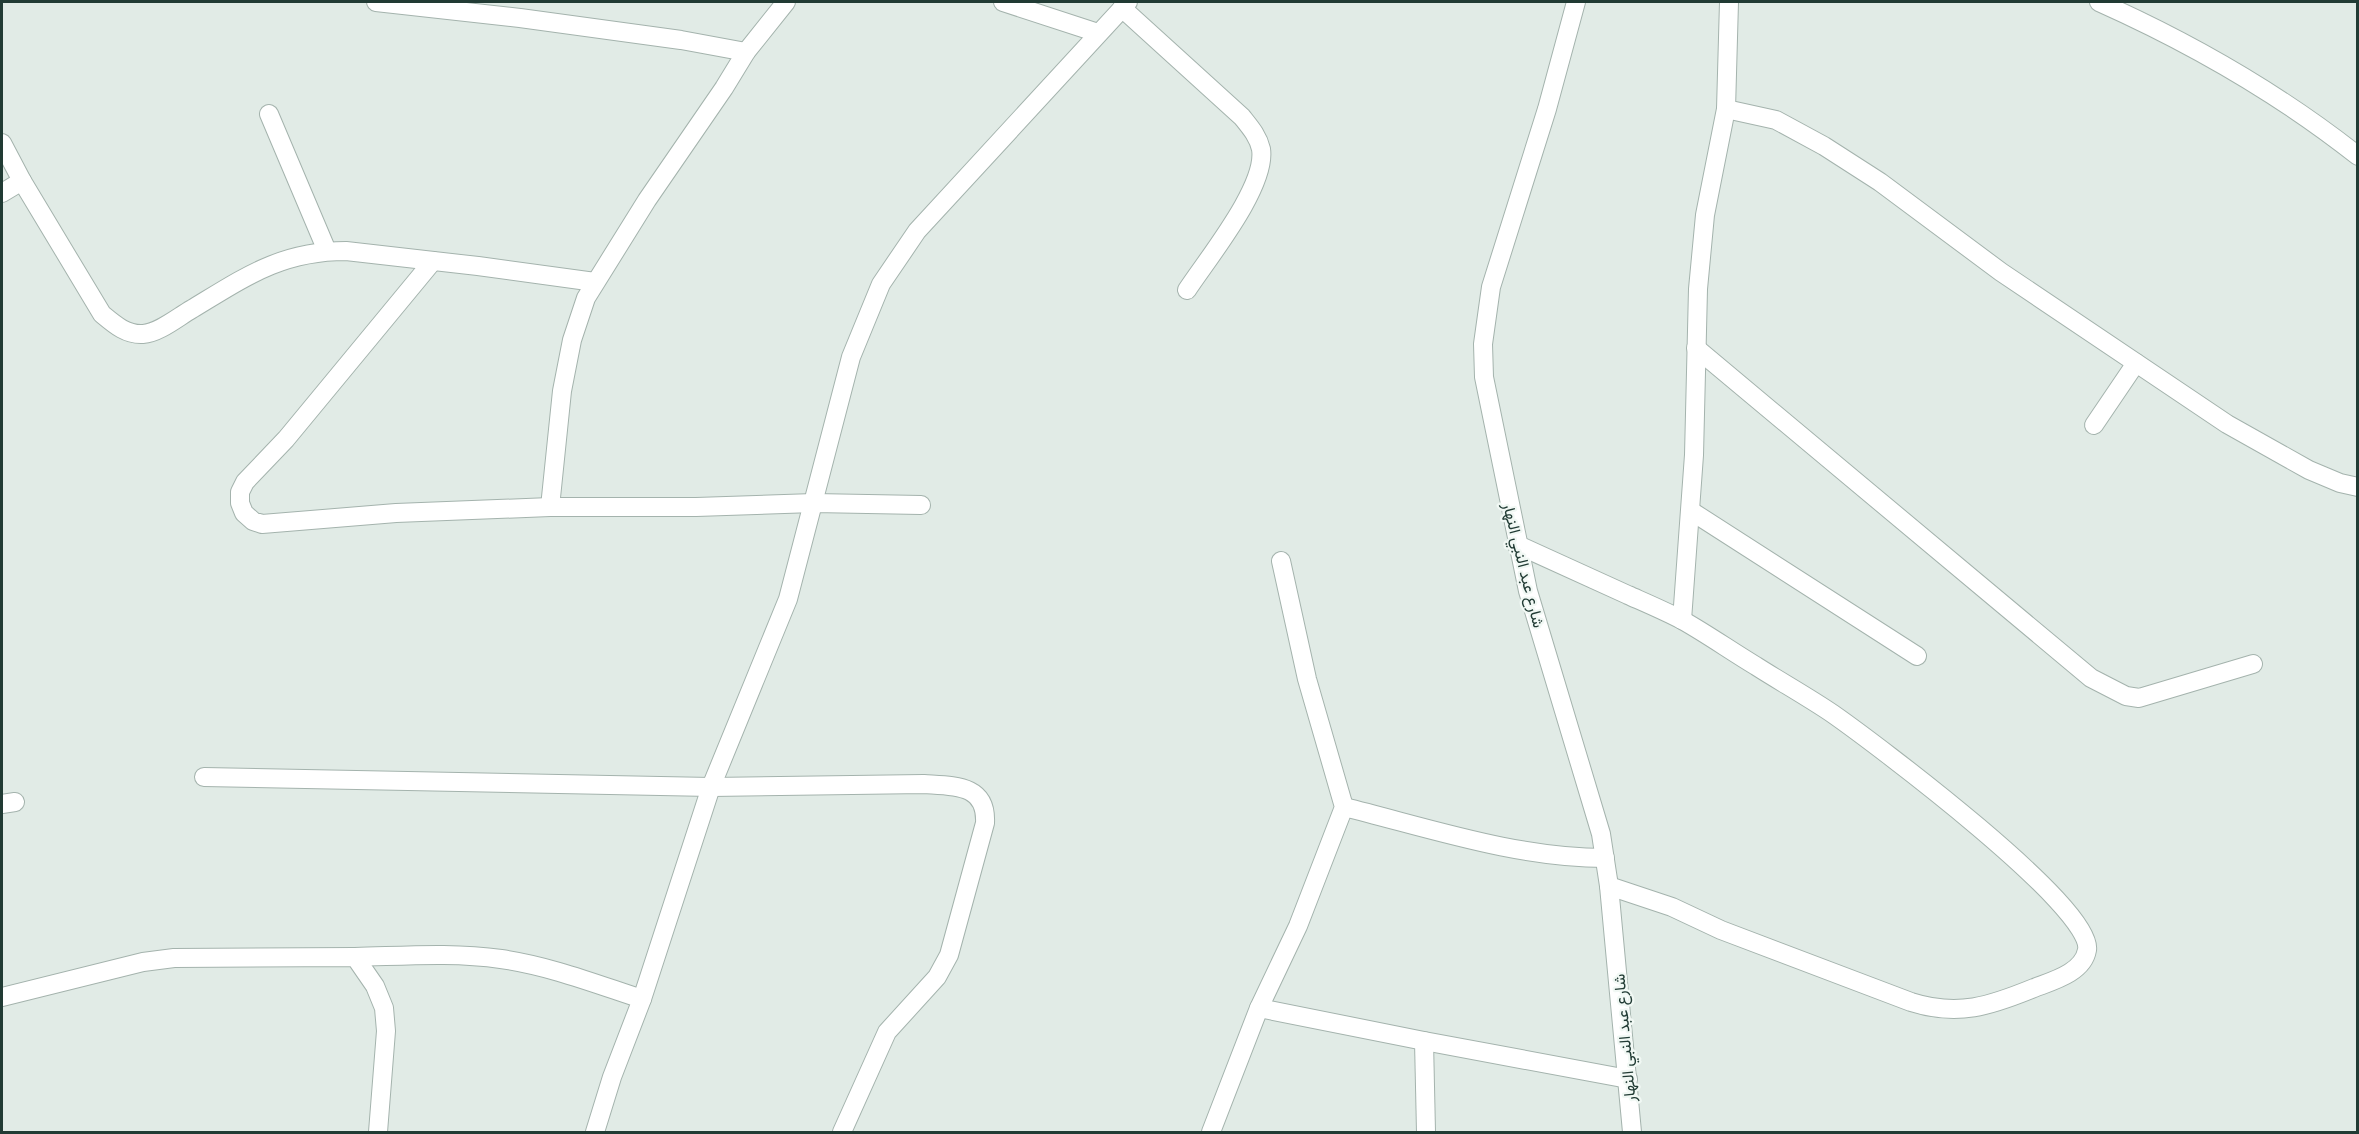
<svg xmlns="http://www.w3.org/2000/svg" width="2359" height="1134" viewBox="0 0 2359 1134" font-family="Karla,Vazirmatn,sans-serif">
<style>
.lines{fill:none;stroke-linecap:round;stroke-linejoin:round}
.minor-casing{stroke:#a4b3ad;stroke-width:20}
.minor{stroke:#fff;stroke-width:18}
.labels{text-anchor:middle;stroke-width:4.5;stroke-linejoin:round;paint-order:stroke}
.street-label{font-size:16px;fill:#213b34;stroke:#f1f8f4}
</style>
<rect width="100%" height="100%" fill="#e1ebe6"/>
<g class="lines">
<!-- minor casing -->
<g class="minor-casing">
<g id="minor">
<polyline points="376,2 520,18 681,40 746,52"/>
<polyline points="1003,2 1098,33"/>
<polyline points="1576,2 1547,109 1491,287 1483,344 1484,377 1528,591 1601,834 1609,886 1632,1132"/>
<path d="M2099,2C2193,44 2277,92 2358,156"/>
<path d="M1122,8L1242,117C1250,127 1258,136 1261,149C1267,186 1208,258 1187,290"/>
<polyline points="1726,109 1729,2"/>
<polyline points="269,114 327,251"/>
<path d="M2,143L22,181L102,314C114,324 126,335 143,334C159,333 178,317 192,309C245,277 281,251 346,251L478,266L595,282"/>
<polyline points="2,193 22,181"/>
<polyline points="433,261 286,439 245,482 240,492 240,503 244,513 253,521 262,524 396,513 550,507 696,507 814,503 921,505"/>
<polyline points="1696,348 2091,678 2126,696 2139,698 2253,664"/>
<polyline points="2094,425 2136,363"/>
<polyline points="550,507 562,391 572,340 586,298 647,200 724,88 746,52 786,2"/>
<polyline points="1691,511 1917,656"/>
<path d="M1516,544C1554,561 1591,578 1628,595C1646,603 1665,611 1682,620C1707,634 1731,651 1756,666C1781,682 1808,697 1833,714C1873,742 2095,908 2087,950C2083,973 2052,981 2034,988C1990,1006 1958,1017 1911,1002L1721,930L1672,907L1609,886"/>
<polyline points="1682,620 1694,455 1698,289 1705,215 1726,109 1776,120 1824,146 1880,182 2001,272 2227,424 2309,470 2340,483 2358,487"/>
<path d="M204,777L711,787L924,784C954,786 987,784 985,823L949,955L937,977L887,1032L842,1132"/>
<polyline points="2,804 15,802"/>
<path d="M1344,807C1429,828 1517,858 1605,858"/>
<path d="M355,957C403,956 453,952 501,959C550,966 596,984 642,999"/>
<polyline points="2,997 143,962 174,958 355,957 375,986 384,1008 386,1031 378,1132"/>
<polyline points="1259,1008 1424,1041 1628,1079"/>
<polyline points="1424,1041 1426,1132"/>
<polyline points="595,1132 612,1077 642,999 711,787 788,599 851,357 881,284 917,231 1128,2"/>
<polyline points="1211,1132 1259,1008 1298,926 1344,807 1307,679 1281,561"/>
</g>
</g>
<!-- minor -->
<use href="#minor" class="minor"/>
</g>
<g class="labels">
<!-- street labels -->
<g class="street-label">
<text transform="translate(1524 565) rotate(76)" y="6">شارع عبد النبي النهار</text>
<text transform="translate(1624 1038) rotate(-95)" y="6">شارع عبد النبي النهار</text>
</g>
</g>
<!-- border -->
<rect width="2359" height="1134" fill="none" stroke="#213b34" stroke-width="6"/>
</svg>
